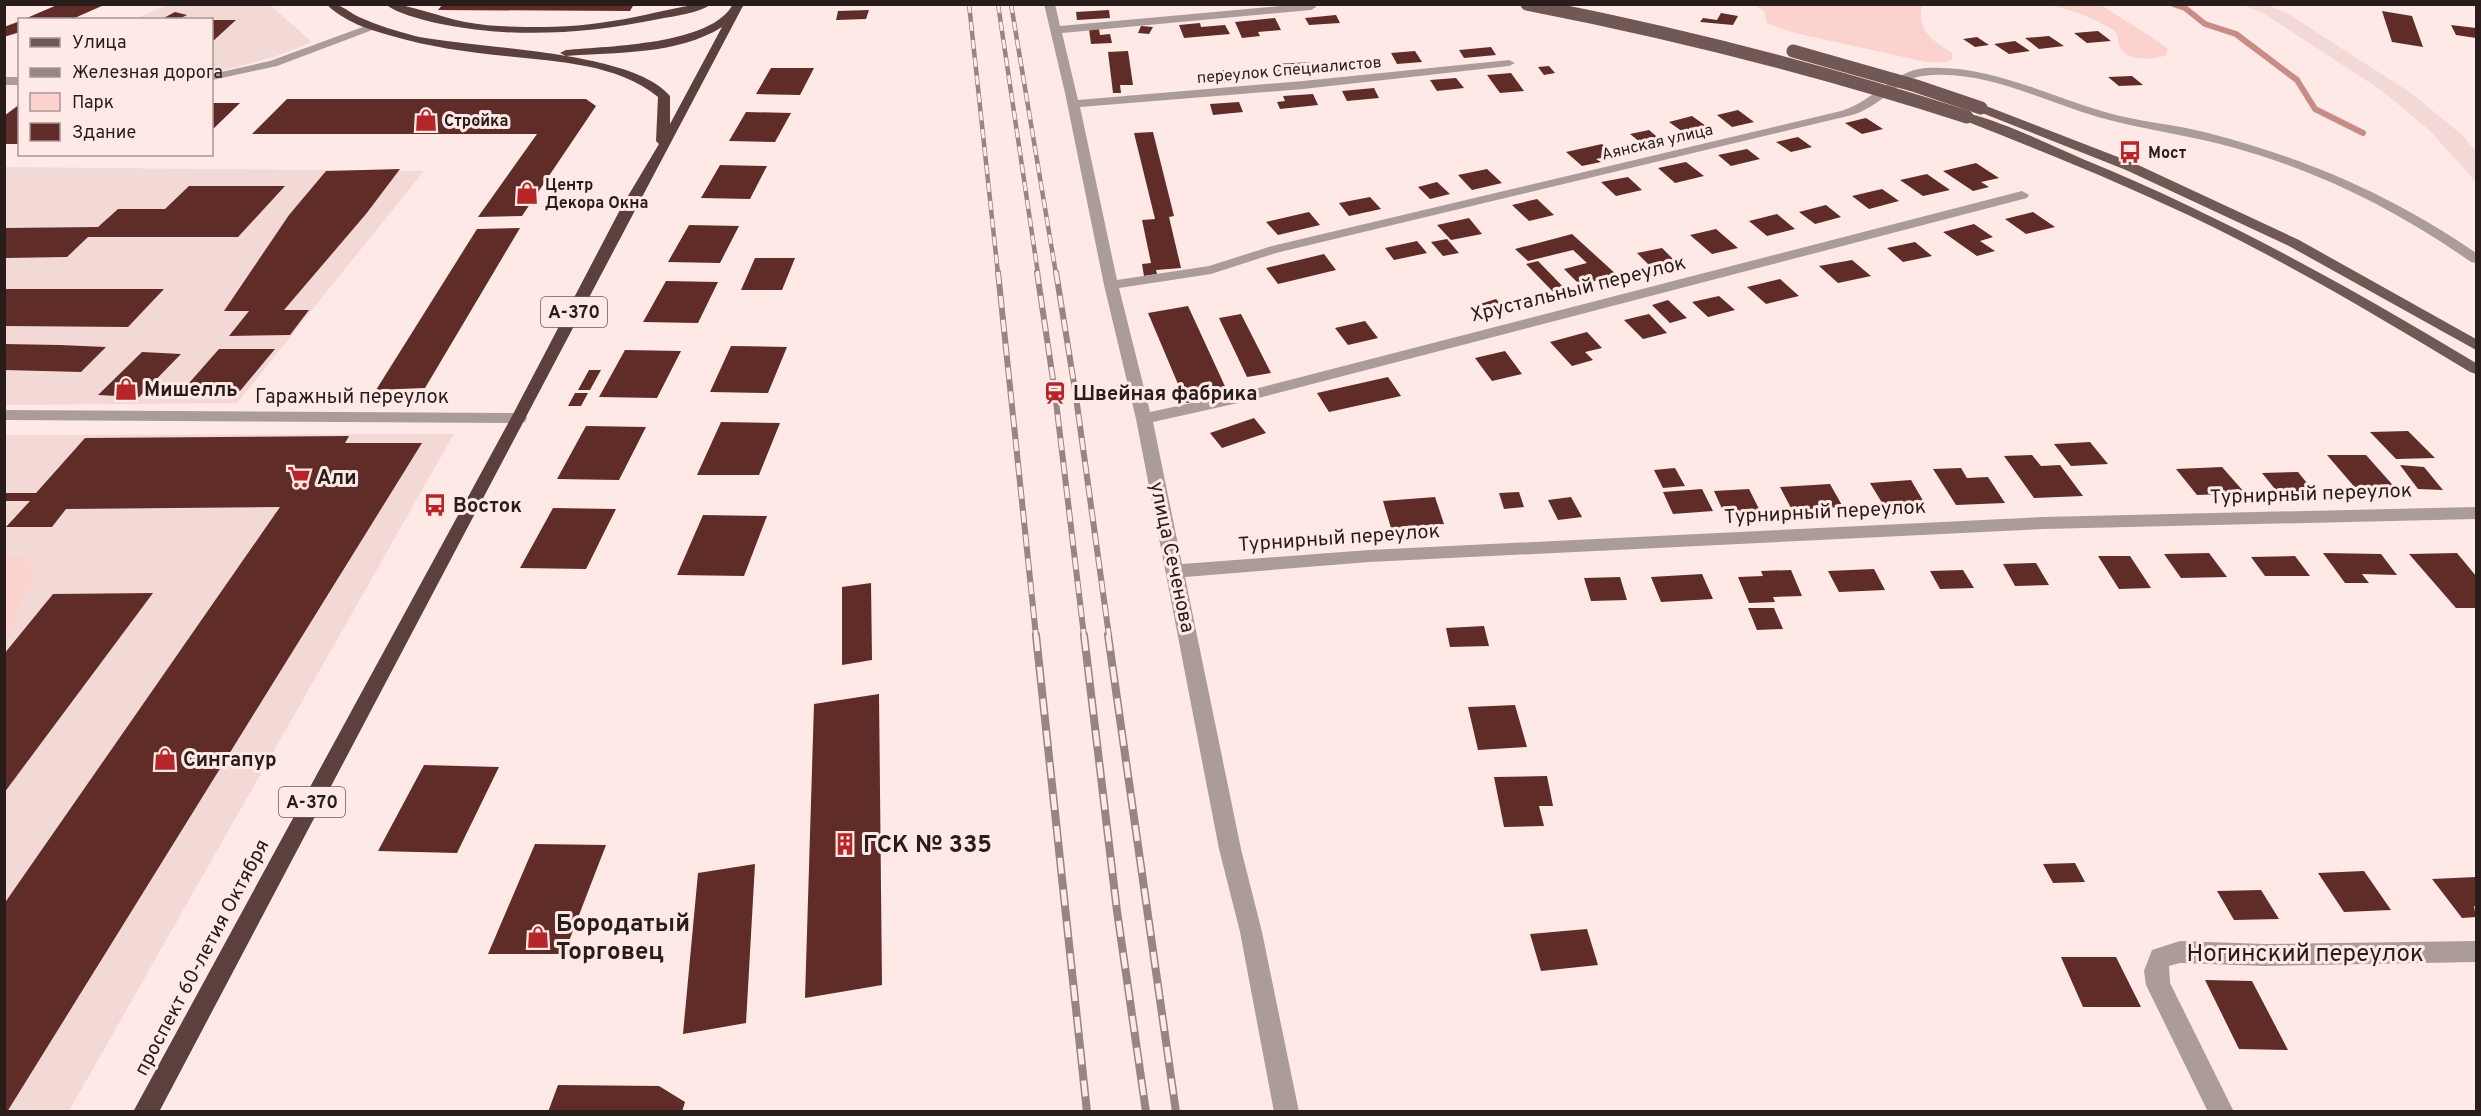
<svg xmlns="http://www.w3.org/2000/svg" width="2481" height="1116" viewBox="0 0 2481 1116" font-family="Overpass,sans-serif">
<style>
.built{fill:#f3d9d6}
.green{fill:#fbd2cd}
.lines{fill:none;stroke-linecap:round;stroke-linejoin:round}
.stream{stroke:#c88b85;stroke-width:6}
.building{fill:#5f2c28}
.minor{fill:#ab9c9a;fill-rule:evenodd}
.major{fill:#715855;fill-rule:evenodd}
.highway{fill:#5c403d;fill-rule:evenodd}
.rail-far2-casing{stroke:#968583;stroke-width:4.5}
.rail-far1-casing{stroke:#968583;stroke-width:6}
.rail-casing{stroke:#968583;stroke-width:8}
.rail-far2{stroke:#fee9e6;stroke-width:3;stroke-dasharray:9;stroke-linecap:butt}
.rail-far1{stroke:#fee9e6;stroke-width:4;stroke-dasharray:12;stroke-linecap:butt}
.rail{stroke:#fee9e6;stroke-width:5;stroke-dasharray:16;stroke-linecap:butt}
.major-bridge{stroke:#715855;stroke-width:13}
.labels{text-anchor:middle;stroke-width:6;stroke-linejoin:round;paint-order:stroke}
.far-street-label{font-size:16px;fill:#291d1b;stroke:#fee9e6}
.far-poi-label{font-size:16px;font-weight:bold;fill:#291d1b;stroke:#fee9e6;text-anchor:start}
.shield{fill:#fee9e6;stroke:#695a58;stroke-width:1.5}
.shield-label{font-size:18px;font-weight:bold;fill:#291d1b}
.street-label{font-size:20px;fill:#291d1b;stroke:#fee9e6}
.poi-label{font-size:20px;font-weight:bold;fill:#291d1b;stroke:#fee9e6;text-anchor:start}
.near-poi-label{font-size:24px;font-weight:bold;fill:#291d1b;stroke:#fee9e6;text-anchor:start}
.near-street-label{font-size:24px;fill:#291d1b;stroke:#fee9e6}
</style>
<rect width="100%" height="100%" fill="#fee9e6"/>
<!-- built -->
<g class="built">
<polygon points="167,5 270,5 312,42 274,57 229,69 212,71 212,20 133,20"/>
<polygon points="2244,5 2268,5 2290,15 2411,93 2461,134 2476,151 2476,182 2430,131 2381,90 2266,15"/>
<polygon points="5,167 424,171 237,403 5,405"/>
<polygon points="454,434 69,1111 5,1111 4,435"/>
</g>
<!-- green -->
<g class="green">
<path d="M1755,5H1922C1917,31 1931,39 1952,53V59L1946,62H1926L1795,33L1767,23L1764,11Z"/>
<path d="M2050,5H2101L2159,42L2168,49L2166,55C2155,60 2126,62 2120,47C2118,42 2118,37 2116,32C2096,18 2074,11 2050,5Z"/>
<polygon points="22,556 38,575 20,600 15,624 5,638 5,557"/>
</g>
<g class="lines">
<!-- stream -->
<polyline class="stream" points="2173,4 2185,8 2205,24 2236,34 2297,80 2315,109 2363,133"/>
</g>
<!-- building -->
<g class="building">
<polygon points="443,4 634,4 630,11 438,10"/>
<polygon points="57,5 104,5 70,20 22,20"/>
<polygon points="869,10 866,19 836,20 838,11"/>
<polygon points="1109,10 1110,18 1077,20 1076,12"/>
<polygon points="2382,11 2412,16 2423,47 2392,42"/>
<polygon points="175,12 187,15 177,20 160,20"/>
<polygon points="1721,13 1738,16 1733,25 1700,22 1703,18 1717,20"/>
<polygon points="1336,15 1340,23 1309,25 1305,18"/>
<polygon points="1275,18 1281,30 1258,32 1260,36 1242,38 1235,22"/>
<polygon points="212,20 236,20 212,42"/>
<polygon points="20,21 20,32 4,37 4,27"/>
<polygon points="1200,23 1201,27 1225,25 1230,34 1184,38 1179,25"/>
<polygon points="2451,25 2476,28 2476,38 2456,35"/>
<polygon points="1141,26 1153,27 1149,34 1138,33"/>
<polygon points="1089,29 1099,29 1100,35 1110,34 1112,43 1091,44"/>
<polygon points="2098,31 2111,41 2087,43 2074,33"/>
<polygon points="2049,36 2064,46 2039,49 2025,38"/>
<polygon points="1977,37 1989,45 1975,47 1963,39"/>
<polygon points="2015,41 2030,51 2009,54 1994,44"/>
<polygon points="1491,47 1496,55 1464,58 1459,50"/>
<polygon points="1128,51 1133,85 1120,85 1121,93 1113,93 1108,52"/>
<polygon points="1415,51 1422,62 1397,64 1391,53"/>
<polygon points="1354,59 1359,68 1334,70 1330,61"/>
<polygon points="1312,62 1314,71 1308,71 1309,74 1287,75 1286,73 1279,73 1276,64"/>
<polygon points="1549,66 1555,73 1544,75 1538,67"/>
<polygon points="771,68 814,68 800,95 756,94"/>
<polygon points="1224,70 1228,82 1198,85 1195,76"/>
<polygon points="1511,73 1524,91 1500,93 1487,75"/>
<polygon points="2132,76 2143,85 2119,86 2108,77"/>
<polygon points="1456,78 1464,88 1437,91 1430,80"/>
<polygon points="1374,88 1379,98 1347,101 1342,91"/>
<polygon points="1313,94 1318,105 1280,109 1277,102 1285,101 1283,96"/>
<polygon points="287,99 586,99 596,106 522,216 478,217 537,134 252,134"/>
<polygon points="1239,102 1243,112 1213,115 1210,104"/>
<polygon points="212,103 240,103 212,130"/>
<polygon points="20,104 20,144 4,144 4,116"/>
<polygon points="1738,110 1754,122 1732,127 1717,115"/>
<polygon points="746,112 791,113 775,142 729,141"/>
<polygon points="1692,116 1713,131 1690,137 1669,122"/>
<polygon points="1866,118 1883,129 1862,134 1845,123"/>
<polygon points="1649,130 1663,142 1645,146 1630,134"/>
<polygon points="1153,132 1174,216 1169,217 1181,268 1156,270 1157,274 1144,276 1142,264 1151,263 1142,220 1155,219 1134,133"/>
<polygon points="1798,137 1812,147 1791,152 1776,142"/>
<polygon points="1602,144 1614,155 1596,159 1601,162 1582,166 1566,152"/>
<polygon points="1747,149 1760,159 1731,166 1718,155"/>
<polygon points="1686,162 1704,176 1675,183 1658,168"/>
<polygon points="1976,163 1999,178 1981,182 1989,187 1973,191 1943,171"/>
<polygon points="720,165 767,166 750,199 701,198"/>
<polygon points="400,169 366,214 284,310 309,310 290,335 229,336 249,311 224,311 289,215 326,171"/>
<polygon points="1487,169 1502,183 1472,190 1458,175"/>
<polygon points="1927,174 1950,190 1923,196 1900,180"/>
<polygon points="1628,177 1642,190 1616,196 1601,182"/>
<polygon points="1437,182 1450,194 1430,199 1418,187"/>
<polygon points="189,186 285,186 238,237 88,237 67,257 4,258 4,228 98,227 118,209 165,209"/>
<polygon points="1882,189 1899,201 1869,209 1852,196"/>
<polygon points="1370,197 1381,209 1349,216 1339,203"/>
<polygon points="1537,199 1554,215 1529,221 1512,205"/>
<polygon points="1826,205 1841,217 1815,224 1799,212"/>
<polygon points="1309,212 1320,225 1278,235 1266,222"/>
<polygon points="2033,212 2055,227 2026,234 2005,219"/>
<polygon points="1777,214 1795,229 1767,236 1749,221"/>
<polygon points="1469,218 1482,234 1451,240 1437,225"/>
<polygon points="1974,224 1993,237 1980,241 1995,251 1977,256 1943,232"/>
<polygon points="689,225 739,226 720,263 668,262"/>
<polygon points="520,228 425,388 376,390 477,229"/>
<polygon points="1716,229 1738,248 1712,254 1690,235"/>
<polygon points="1572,234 1617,275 1580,285 1564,269 1587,263 1573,250 1528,261 1515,249"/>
<polygon points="1447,239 1459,253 1443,256 1431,242"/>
<polygon points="1417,241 1427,253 1394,260 1385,248"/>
<polygon points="1915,242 1932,256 1903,262 1887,248"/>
<polygon points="1662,248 1676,262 1651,267 1637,253"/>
<polygon points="1324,254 1336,270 1278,284 1266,268"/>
<polygon points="755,258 795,258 782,290 741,290"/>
<polygon points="1852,260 1871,276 1838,283 1819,266"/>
<polygon points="1538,261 1572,296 1560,299 1526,264"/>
<polygon points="1780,279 1799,296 1766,304 1747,287"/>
<polygon points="666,281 718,282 698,323 643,322"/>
<polygon points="4,289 164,289 128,327 4,326"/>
<polygon points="1719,296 1735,310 1708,317 1692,302"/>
<polygon points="1496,299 1506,310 1489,314 1480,304"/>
<polygon points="1668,300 1687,318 1670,323 1652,305"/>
<polygon points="1188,306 1229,395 1186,403 1148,313"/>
<polygon points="1241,314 1271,373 1247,377 1219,318"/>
<polygon points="1649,314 1667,333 1643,339 1624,320"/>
<polygon points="1365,321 1378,338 1348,345 1335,328"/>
<polygon points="1587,332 1602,348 1585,352 1593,360 1572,366 1550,342"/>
<polygon points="4,344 60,345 106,347 81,372 4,370"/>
<polygon points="731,346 787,347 768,393 710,392"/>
<polygon points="219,349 275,349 240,391 182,391"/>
<polygon points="625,350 681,351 657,398 599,397"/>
<polygon points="1505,351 1522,374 1492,381 1475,358"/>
<polygon points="142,352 181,354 139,397 98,395"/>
<polygon points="589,370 601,370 590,390 578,390"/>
<polygon points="1388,377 1401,396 1329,412 1317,393"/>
<polygon points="575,393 588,393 581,406 568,406"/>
<polygon points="1254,418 1266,433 1222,448 1210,433"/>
<polygon points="721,422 780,423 759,475 697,475"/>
<polygon points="586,426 646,427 619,480 557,479"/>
<polygon points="2408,431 2435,458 2396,459 2370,432"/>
<polygon points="349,436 345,443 422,443 7,1112 4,1112 4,904 280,507 66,509 52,527 6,527 30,501 4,501 4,493 36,493 85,438"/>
<polygon points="2090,442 2108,464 2071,466 2054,444"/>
<polygon points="2032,455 2041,466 2060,465 2083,496 2034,498 2004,456"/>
<polygon points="2327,455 2366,455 2398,491 2358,491"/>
<polygon points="2400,465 2424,467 2443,490 2418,489"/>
<polygon points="2222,467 2245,493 2197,495 2176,469"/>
<polygon points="1675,468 1685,486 1663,488 1654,470"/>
<polygon points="1961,468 1967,478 1988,477 2005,503 1956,505 1933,469"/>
<polygon points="2298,472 2315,493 2279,494 2262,473"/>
<polygon points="1911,480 1925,504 1884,506 1870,483"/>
<polygon points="1830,484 1843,507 1792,510 1780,487"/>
<polygon points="1702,489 1713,511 1673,514 1663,492"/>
<polygon points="1749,489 1760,511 1724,513 1714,491"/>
<polygon points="1519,492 1524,507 1504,509 1499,493"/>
<polygon points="1435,497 1444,524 1391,528 1383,501"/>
<polygon points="1571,497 1582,517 1558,520 1548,500"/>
<polygon points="553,508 616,509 586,569 520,568"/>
<polygon points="703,515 767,516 744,576 677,575"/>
<polygon points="2209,553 2227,577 2181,578 2164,554"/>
<polygon points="2323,553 2381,554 2397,575 2362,574 2369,583 2345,583"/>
<polygon points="2457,553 2476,576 2476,608 2456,608 2409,554"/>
<polygon points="2098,556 2130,556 2151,588 2119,589"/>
<polygon points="2295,556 2310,576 2265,576 2251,557"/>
<polygon points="2036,563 2049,585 2015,586 2003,564"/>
<polygon points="1874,569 1885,590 1839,592 1828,571"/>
<polygon points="1791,570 1802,596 1773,597 1775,602 1749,603 1738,577 1763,576 1761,571"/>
<polygon points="1963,570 1974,588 1940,589 1930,571"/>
<polygon points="1702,574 1713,599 1661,602 1651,577"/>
<polygon points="1620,577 1627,600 1591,601 1584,578"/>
<polygon points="871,583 872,660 842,665 842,587"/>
<polygon points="153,593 4,793 4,654 53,594"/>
<polygon points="1748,608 1774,608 1783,629 1757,630"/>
<polygon points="1484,626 1489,646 1450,647 1446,628"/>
<polygon points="879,694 882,985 805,998 814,704"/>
<polygon points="1515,705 1527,747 1478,750 1468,707"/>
<polygon points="424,765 499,767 457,853 378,851"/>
<polygon points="1547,776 1553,806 1539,806 1544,826 1504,827 1494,777"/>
<polygon points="535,844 606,845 564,954 488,954"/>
<polygon points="2075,863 2085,882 2053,883 2043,864"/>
<polygon points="755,864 746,1023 683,1034 698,873"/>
<polygon points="2364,871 2391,910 2344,912 2318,873"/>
<polygon points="2476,877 2476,906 2474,906 2476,917 2462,918 2432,879"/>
<polygon points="2261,890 2279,919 2234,920 2217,891"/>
<polygon points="1587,929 1598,965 1541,971 1530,934"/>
<polygon points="2061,957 2116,957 2141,1007 2083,1007"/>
<polygon points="2205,980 2252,981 2288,1050 2239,1049"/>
<polygon points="558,1085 659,1086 685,1102 682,1112 548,1112"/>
</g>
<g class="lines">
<!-- minor -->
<g class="minor">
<path d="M1044,4H1055L1060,26L1302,4H1314L1316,7L1311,10L1062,33L1078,100L1303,81L1509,60L1515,63L1509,66L1303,89L1080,107L1117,280L1209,266L1272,246L1841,111C1872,102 1893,71 1925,68C1987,64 2047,95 2105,112C2139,122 2174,124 2208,133C2308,159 2391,195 2476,253V263L2471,262C2398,211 2321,172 2235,148C2190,135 2143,130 2098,117C2043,101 1982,68 1922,76C1900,79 1878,108 1852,115L1276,253L1211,274L1119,288L1150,412L1247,391L2022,191L2029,195L2027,198L1247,401L1153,422L1182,564L1369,550L2043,517L2476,507V519L2043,529L1369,562L1185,577L1241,849L1262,932L1299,1112H1274L1240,932L1219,849L1136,419L1104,285L1065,93Z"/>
<polygon points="371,24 377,27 375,29 277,66 212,80 212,74 270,61"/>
<rect x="4" y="77" width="16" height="8"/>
<polygon points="4,410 519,413 525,414 527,418 525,422 519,423 4,420"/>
<polygon points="2180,941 2265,944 2476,941 2476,962 2265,966 2180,963 2169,966 2170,983 2234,1112 2208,1112 2146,985 2144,971 2152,950"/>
</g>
<!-- major -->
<g class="major">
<polygon points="1981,104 2136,164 2299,240 2476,339 2476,350 2289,246 2126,170 1977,111 1975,108"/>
<path d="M1967,113C2006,123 2048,144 2085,160C2222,216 2350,287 2476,363V374L2470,372C2386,321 2302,271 2213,227C2132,187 2047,153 1963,120L1961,117L1963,114Z"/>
</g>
<!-- highway -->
<g class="highway">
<path d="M326,4C343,4 345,10 359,17C377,25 396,31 415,36C476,49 632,50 670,96V124L722,27C678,55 616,52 566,56L560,53L566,50C608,46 712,45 733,4H744L159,1112H133L511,418L622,206L659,144L656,141L658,97C616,63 556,62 505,56C467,52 429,47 392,36C369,30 343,21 326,4Z"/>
<path d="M385,4C412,4 438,17 465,22C491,27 517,27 543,27C574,27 605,23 635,17C661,12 686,4 712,4C699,13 675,16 659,19C585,34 511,39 436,23C420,19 398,14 385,4Z"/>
</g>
<!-- rail-far2 casing -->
<g class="rail-far2-casing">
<g id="rail-far2">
<polyline points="969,4 998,274"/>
<polyline points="998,4 1038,274"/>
<polyline points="1011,4 1056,274"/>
</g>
</g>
<!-- rail-far1 casing -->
<g class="rail-far1-casing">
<g id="rail-far1">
<polyline points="998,272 1036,636"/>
<polyline points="1037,272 1055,393 1084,636"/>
<polyline points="1056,272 1075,390 1109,636"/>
</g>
</g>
<!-- rail casing -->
<g class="rail-casing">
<g id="rail">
<polyline points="1036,635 1087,1112"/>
<polyline points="1084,635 1117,911 1146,1112"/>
<polyline points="1108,635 1176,1112"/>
</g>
</g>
<!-- rail-far2 -->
<use href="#rail-far2" class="rail-far2"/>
<!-- rail-far1 -->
<use href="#rail-far1" class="rail-far1"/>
<!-- rail -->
<use href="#rail" class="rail"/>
<!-- major-bridge -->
<g class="major-bridge">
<path d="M1527,4C1676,33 1822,70 1967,117"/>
<polyline points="1793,51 1916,86 1981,108"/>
</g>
</g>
<!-- icons -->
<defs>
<g id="shop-bare" transform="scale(1.8)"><path d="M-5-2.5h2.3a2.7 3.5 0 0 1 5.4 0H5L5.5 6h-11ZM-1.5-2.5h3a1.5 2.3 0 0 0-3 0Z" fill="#b62628" stroke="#fee9e6" stroke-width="2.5" paint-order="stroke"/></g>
<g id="bus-bare" transform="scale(1.8)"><path d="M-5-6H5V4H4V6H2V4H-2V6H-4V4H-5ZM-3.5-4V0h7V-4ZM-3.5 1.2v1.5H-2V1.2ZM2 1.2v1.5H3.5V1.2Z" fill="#b62628" stroke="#fee9e6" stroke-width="2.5" paint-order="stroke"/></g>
<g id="station-bare" transform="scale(1.8)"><path d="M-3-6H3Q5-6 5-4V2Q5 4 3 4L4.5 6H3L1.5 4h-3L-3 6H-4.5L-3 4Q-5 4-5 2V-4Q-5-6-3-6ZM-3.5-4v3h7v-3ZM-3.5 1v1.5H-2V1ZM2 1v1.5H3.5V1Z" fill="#b62628" stroke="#fee9e6" stroke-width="2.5" paint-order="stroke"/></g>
<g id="supermarket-bare" transform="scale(1.8)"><path d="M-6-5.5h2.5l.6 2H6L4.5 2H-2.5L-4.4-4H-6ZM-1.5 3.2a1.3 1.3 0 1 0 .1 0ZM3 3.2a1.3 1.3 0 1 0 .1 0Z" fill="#b62628" stroke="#fee9e6" stroke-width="2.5" paint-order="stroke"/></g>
<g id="building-bare" transform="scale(1.8)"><path d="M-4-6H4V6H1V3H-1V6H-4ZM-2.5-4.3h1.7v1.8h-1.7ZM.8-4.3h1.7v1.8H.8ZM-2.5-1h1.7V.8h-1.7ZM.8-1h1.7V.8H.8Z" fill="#b62628" stroke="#fee9e6" stroke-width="2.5" paint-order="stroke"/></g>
</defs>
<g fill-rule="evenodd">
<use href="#shop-bare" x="426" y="120"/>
<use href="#bus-bare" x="2130" y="152"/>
<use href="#shop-bare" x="527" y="193"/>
<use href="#shop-bare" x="126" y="389"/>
<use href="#station-bare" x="1055" y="393"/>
<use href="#supermarket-bare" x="299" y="477"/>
<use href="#bus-bare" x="435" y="505"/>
<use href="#shop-bare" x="165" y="759"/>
<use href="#building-bare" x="845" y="844"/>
<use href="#shop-bare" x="538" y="937"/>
</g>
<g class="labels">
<!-- far-street labels -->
<g class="far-street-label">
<text transform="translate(1289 69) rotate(-5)" y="6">переулок Специалистов</text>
<text transform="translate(1657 141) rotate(-13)" y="6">Аянская улица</text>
</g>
<!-- far-poi labels -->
<g class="far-poi-label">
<text x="444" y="126">Стройка</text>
<text x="2148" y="158">Мост</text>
<text x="545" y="190">Центр<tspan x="545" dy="18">Декора Окна</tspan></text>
</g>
<!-- shield labels -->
<g class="shield">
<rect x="541" y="297" width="66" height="30" rx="4.5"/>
<rect x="279" y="787" width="66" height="30" rx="4.5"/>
</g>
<g class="shield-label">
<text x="574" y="318">А-370</text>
<text x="312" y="808">А-370</text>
</g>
<!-- street labels -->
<g class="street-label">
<text transform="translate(1578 288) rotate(-14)" y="7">Хрустальный переулок</text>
<text x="352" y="403">Гаражный переулок</text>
<text transform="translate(2311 493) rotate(-2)" y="7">Турнирный переулок</text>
<text transform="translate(1825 511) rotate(-3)" y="7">Турнирный переулок</text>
<text transform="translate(1339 537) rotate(-4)" y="7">Турнирный переулок</text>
<text transform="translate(1173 557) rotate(78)" y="7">улица Сеченова</text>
<text transform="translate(201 957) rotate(-62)" y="7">проспект 60-летия Октября</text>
</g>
<!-- poi labels -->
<g class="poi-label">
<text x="144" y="396">Мишелль</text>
<text x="1073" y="400">Швейная фабрика</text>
<text x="317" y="484">Али</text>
<text x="453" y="512">Восток</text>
<text x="183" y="766">Сингапур</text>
</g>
<!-- near-poi labels -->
<g class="near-poi-label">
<text x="863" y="852">ГСК № 335</text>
<text x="556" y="931">Бородатый<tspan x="556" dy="28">Торговец</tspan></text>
</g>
<!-- near-street labels -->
<g class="near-street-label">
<text x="2305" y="961">Ногинский переулок</text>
</g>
</g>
<!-- border -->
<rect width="2481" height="1116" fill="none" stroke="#291d1b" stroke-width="12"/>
<!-- legend -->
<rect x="18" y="18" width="195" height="138" fill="#fee9e6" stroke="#a99795" stroke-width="1.5"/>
<rect x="30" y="38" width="30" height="9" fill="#715855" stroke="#a99795" stroke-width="1.5"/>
<text x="72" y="48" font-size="18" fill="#291d1b">Улица</text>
<rect x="30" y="68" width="30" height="9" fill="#968583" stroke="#a99795" stroke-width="1.5"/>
<text x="72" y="78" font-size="18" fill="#291d1b">Железная дорога</text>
<rect x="30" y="93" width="30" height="18" fill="#fbd2cd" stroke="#a99795" stroke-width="1.5"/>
<text x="72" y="108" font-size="18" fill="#291d1b">Парк</text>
<rect x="30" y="123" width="30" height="18" fill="#5f2c28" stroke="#a99795" stroke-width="1.5"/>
<text x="72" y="138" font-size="18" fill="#291d1b">Здание</text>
</svg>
